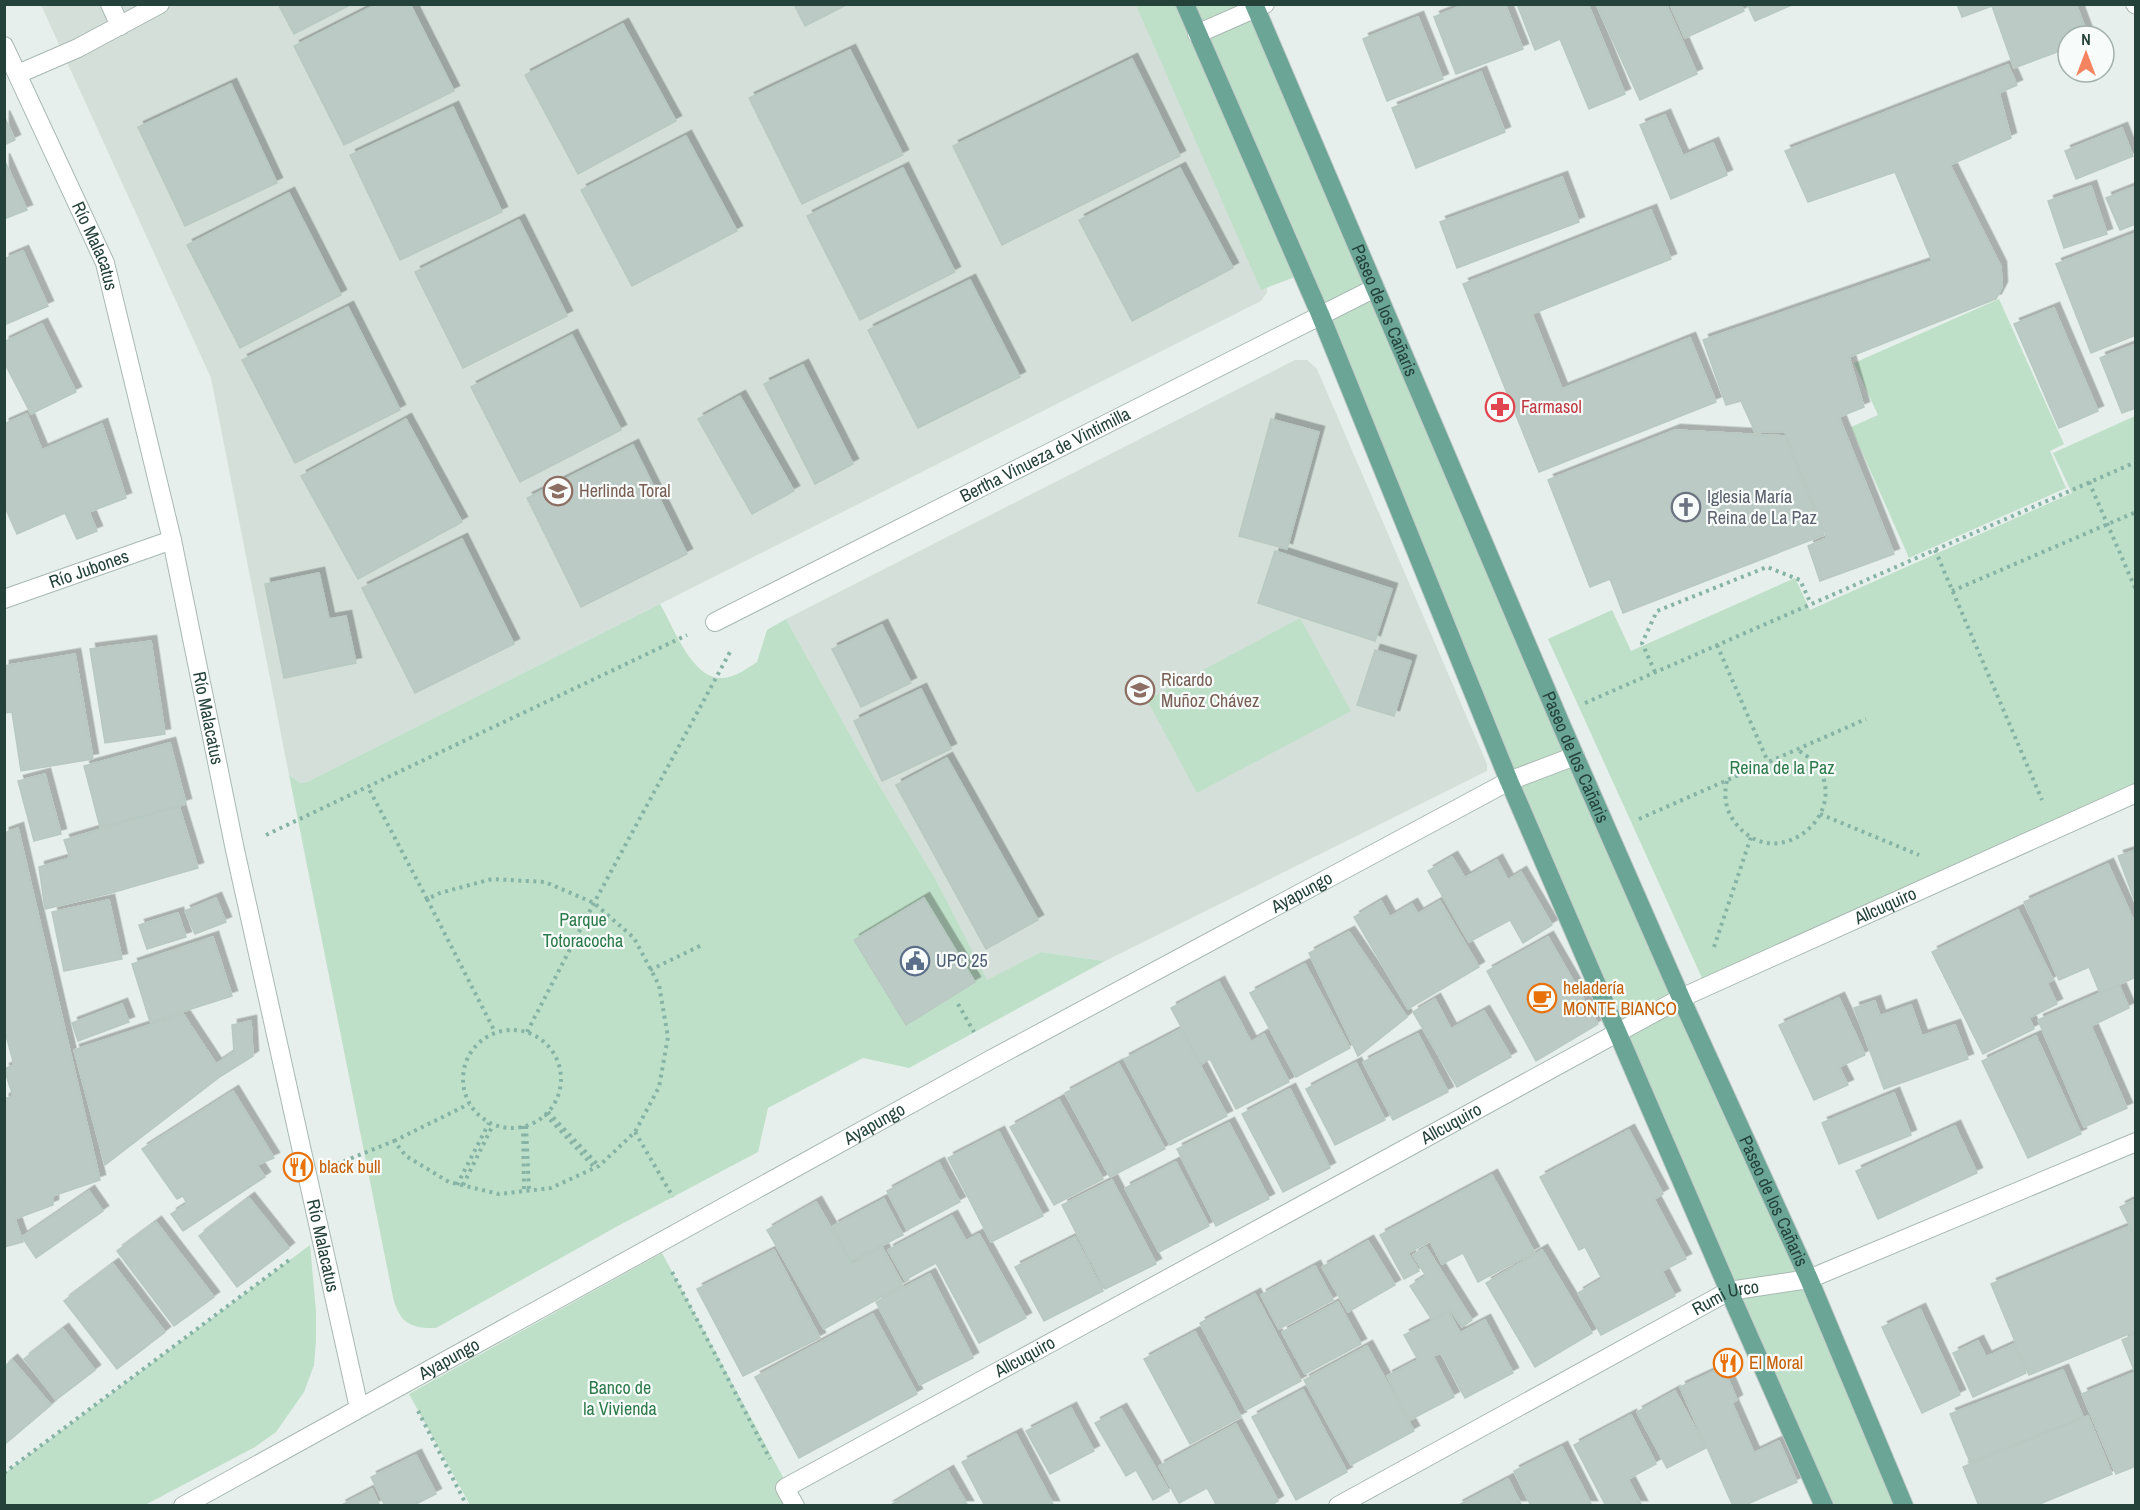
<svg xmlns="http://www.w3.org/2000/svg" width="2140" height="1510" viewBox="0 0 2140 1510" font-family="'Archivo Narrow',sans-serif">
<style>
.built{fill:#d4dfda}
.green{fill:#bfe0c8}
.building{fill:#bbcac4;stroke:#b8c9c2;stroke-width:1.5;filter:url(#shadow)}
.lines{fill:none;stroke-linecap:round;stroke-linejoin:round}
.minor-casing{stroke:#a8b8b2;stroke-width:20}
.major-casing{stroke:#c2cac8;stroke-width:20}
.path{stroke:#86b3a5;stroke-width:4;stroke-dasharray:3 4.5;stroke-linecap:butt}
.minor{stroke:#fff;stroke-width:18}
.major{stroke:#6aa596;stroke-width:18}
.labels{text-anchor:middle;stroke-width:4.5;stroke-linejoin:round;paint-order:stroke}
.street-label{font-size:18px;fill:#24423a;stroke:#f7fbf9}
.health-label{font-size:18px;fill:#be3a42;stroke:#f7fbf9;text-anchor:start}
.education-label{font-size:18px;fill:#785e54;stroke:#f7fbf9;text-anchor:start}
.worship-label{font-size:18px;fill:#5b616d;stroke:#f7fbf9;text-anchor:start}
.park-label{font-size:18px;fill:#2d7a4b;stroke:#f7fbf9}
.service-label{font-size:18px;fill:#4e5e75;stroke:#f7fbf9;text-anchor:start}
.food-label{font-size:18px;fill:#c56008;stroke:#f7fbf9;text-anchor:start}
</style>
<defs>
<filter id="shadow"><feDropShadow dx="5.5" dy="-5.5" stdDeviation="0" flood-color="#0004"/></filter>
</defs>
<rect width="100%" height="100%" fill="#e6efeb"/>
<!-- built -->
<g class="built">
<polygon points="41,5 1143,5 1267,285 1267,292 1261,301 307,782 300,783 289,775 211,378"/>
<polygon points="1295,360 1307,360 1317,369 1487,764 1487,771 1105,961 1041,952 987,981 935,878 864,760 786,619"/>
</g>
<!-- green -->
<g class="green">
<polygon points="1136,5 1177,5 1295,277 1261,290"/>
<polygon points="1192,5 1246,5 1200,24"/>
<polygon points="1255,18 1365,287 1324,307 1205,38"/>
<polygon points="1373,297 1565,752 1514,775 1330,318"/>
<polygon points="1999,299 2064,444 2050,451 2066,488 1909,558 1851,427 1878,415 1854,363"/>
<polygon points="2135,416 2135,784 1702,978 1548,639 1612,610 1631,651 1795,578 1810,610 2072,493 2053,453"/>
<path d="M660,604C673,626 693,681 723,678C736,677 746,669 757,662L767,630L786,619L864,760L935,878L987,980L1041,952L1105,961L909,1068L863,1058L768,1108L758,1152L616,1227L436,1328C410,1329 399,1322 393,1297L289,775L300,783L307,782Z"/>
<polygon points="1300,618 1351,711 1197,793 1147,700"/>
<polygon points="1570,766 1673,994 1620,1024 1518,787"/>
<polygon points="1680,1008 1798,1273 1735,1283 1626,1035"/>
<polygon points="310,1245 316,1311 316,1341 314,1365 304,1392 276,1432 255,1447 145,1505 5,1505 5,1473"/>
<polygon points="662,1253 798,1505 470,1505 409,1394"/>
<polygon points="1805,1286 1897,1505 1832,1505 1738,1295"/>
</g>
<!-- building -->
<g class="building">
<polygon points="278,4 352,4 294,34"/>
<polygon points="377,4 410,4 454,91 344,145 294,46"/>
<polygon points="794,4 848,4 805,26"/>
<polygon points="1466,4 1505,4 1523,49 1456,74 1434,17"/>
<polygon points="1517,4 1588,4 1625,94 1589,109 1560,39 1535,50"/>
<polygon points="1596,4 1666,4 1697,74 1640,100"/>
<polygon points="1670,4 1741,4 1744,11 1685,38"/>
<polygon points="1747,4 1794,4 1755,21"/>
<polygon points="1957,4 2076,4 2088,36 2068,36 2068,48 2014,68 1992,6 1962,17"/>
<polygon points="1418,17 1443,79 1387,101 1363,39"/>
<polygon points="623,24 676,121 578,174 525,75"/>
<polygon points="850,50 903,155 802,204 749,98"/>
<polygon points="1132,59 1180,156 1002,245 953,146"/>
<polygon points="2008,65 2017,85 1999,93 2011,138 1950,165 2001,267 2002,287 1996,299 1849,357 1864,407 1839,417 1894,554 1820,581 1808,546 1827,538 1785,432 1755,432 1741,401 1726,405 1703,340 1932,261 1895,172 1808,202 1785,151"/>
<polygon points="1481,72 1505,132 1416,168 1392,108"/>
<polygon points="231,84 277,183 185,226 138,127"/>
<polygon points="453,107 502,212 400,260 350,155"/>
<polygon points="1665,115 1683,156 1713,143 1727,175 1671,199 1640,125"/>
<polygon points="4,116 15,140 4,145"/>
<polygon points="2122,128 2133,156 2076,179 2065,151"/>
<polygon points="686,136 737,231 632,286 581,190"/>
<polygon points="4,159 27,210 4,219"/>
<polygon points="903,168 955,272 860,320 807,216"/>
<polygon points="1180,168 1233,268 1132,321 1079,220"/>
<polygon points="1562,177 1579,222 1457,268 1440,222"/>
<polygon points="2091,186 2107,234 2064,248 2048,201"/>
<polygon points="2136,186 2136,224 2120,230 2106,198"/>
<polygon points="289,193 341,295 240,348 187,245"/>
<polygon points="1651,210 1671,259 1532,314 1562,389 1690,338 1716,402 1539,472 1463,284"/>
<polygon points="519,220 567,316 463,368 415,272"/>
<polygon points="2136,233 2136,335 2091,353 2056,264"/>
<polygon points="23,251 48,306 4,325 4,259"/>
<polygon points="970,280 1020,377 918,428 868,330"/>
<polygon points="348,307 400,410 295,463 242,360"/>
<polygon points="2054,308 2098,411 2059,428 2014,324"/>
<polygon points="42,324 76,392 31,414 4,362 4,342"/>
<polygon points="572,335 621,430 520,482 471,387"/>
<polygon points="2136,344 2136,408 2122,413 2100,358"/>
<polygon points="803,365 853,464 815,484 764,384"/>
<polygon points="740,396 794,491 752,514 698,419"/>
<polygon points="27,414 42,450 102,424 126,498 89,512 97,531 77,539 65,513 17,534 4,505 4,424"/>
<polygon points="406,419 462,522 358,579 301,476"/>
<polygon points="1271,419 1319,432 1287,549 1239,536"/>
<polygon points="1675,430 1785,436 1824,535 1623,613 1610,579 1590,587 1548,480"/>
<polygon points="633,445 687,554 581,607 527,498"/>
<polygon points="462,539 514,644 415,693 362,588"/>
<polygon points="1275,551 1392,589 1375,641 1258,603"/>
<polygon points="319,573 329,619 346,616 356,663 284,678 265,584"/>
<polygon points="882,625 911,683 861,707 832,649"/>
<polygon points="151,641 165,734 105,743 90,649"/>
<polygon points="1375,650 1411,661 1394,716 1357,705"/>
<polygon points="75,654 93,759 21,771 12,712 4,713 4,666"/>
<polygon points="921,689 951,749 882,781 854,721"/>
<polygon points="170,743 186,804 100,827 84,766"/>
<polygon points="947,758 1038,920 986,949 896,785"/>
<polygon points="45,774 61,834 34,841 18,781"/>
<polygon points="179,806 198,868 111,893 45,909 39,867 70,858 64,840"/>
<polygon points="18,828 100,1180 53,1196 53,1205 15,1219 23,1242 4,1247 4,1180 6,1179 4,1173 4,1099 13,1096 4,1069 14,1065 4,1028 4,833"/>
<polygon points="2136,850 2136,904 2118,856"/>
<polygon points="1452,857 1465,878 1497,860 1508,880 1521,872 1552,925 1523,943 1510,920 1469,942 1428,871"/>
<polygon points="2108,864 2136,926 2136,977 2100,993 2089,967 2059,980 2024,902"/>
<polygon points="216,898 226,922 195,934 185,911"/>
<polygon points="924,898 975,982 906,1025 854,940"/>
<polygon points="109,900 122,959 64,971 52,912"/>
<polygon points="1381,901 1390,917 1412,904 1418,914 1440,901 1479,967 1408,1009 1354,917"/>
<polygon points="2018,910 2053,980 2047,983 2057,1004 2029,1018 2034,1029 1983,1054 1932,952"/>
<polygon points="178,913 186,937 147,949 139,925"/>
<polygon points="1349,932 1407,1017 1358,1056 1309,953"/>
<polygon points="213,937 232,996 150,1022 132,964"/>
<polygon points="1548,937 1598,1024 1536,1061 1487,971"/>
<polygon points="1305,964 1350,1048 1296,1077 1250,993"/>
<polygon points="1219,982 1251,1042 1264,1034 1289,1082 1236,1109 1210,1059 1201,1064 1171,1008"/>
<polygon points="2119,985 2129,1008 2091,1026 2127,1108 2084,1127 2038,1020"/>
<polygon points="1839,998 1865,1055 1839,1067 1848,1085 1814,1100 1779,1025"/>
<polygon points="1435,999 1451,1029 1484,1011 1511,1057 1457,1087 1413,1012"/>
<polygon points="1875,1001 1880,1016 1911,1005 1922,1036 1955,1025 1968,1059 1884,1089 1854,1008"/>
<polygon points="122,1004 129,1022 78,1041 72,1023"/>
<polygon points="183,1014 216,1064 234,1052 232,1025 251,1021 253,1056 221,1076 105,1165 74,1050"/>
<polygon points="1181,1029 1227,1116 1170,1145 1124,1059"/>
<polygon points="1418,1034 1448,1092 1393,1120 1363,1062"/>
<polygon points="2036,1036 2081,1134 2028,1158 1982,1061"/>
<polygon points="1356,1063 1385,1120 1335,1145 1306,1089"/>
<polygon points="1119,1064 1165,1149 1110,1177 1065,1093"/>
<polygon points="1290,1089 1330,1168 1283,1192 1242,1114"/>
<polygon points="233,1091 274,1158 257,1165 265,1177 183,1231 171,1214 187,1204 183,1196 177,1199 142,1149"/>
<polygon points="1894,1093 1911,1135 1839,1164 1822,1123"/>
<polygon points="1059,1100 1103,1179 1054,1205 1010,1127"/>
<polygon points="1229,1123 1269,1199 1216,1226 1177,1149"/>
<polygon points="1955,1126 1977,1173 1878,1219 1856,1171"/>
<polygon points="1629,1130 1663,1194 1654,1199 1686,1259 1662,1271 1675,1296 1601,1335 1578,1293 1602,1279 1585,1247 1579,1250 1540,1177"/>
<polygon points="999,1132 1043,1216 991,1242 948,1158"/>
<polygon points="1176,1162 1209,1226 1159,1252 1125,1188"/>
<polygon points="939,1163 960,1202 907,1230 887,1191"/>
<polygon points="1492,1175 1534,1252 1478,1282 1463,1253 1442,1264 1430,1241 1408,1253 1419,1271 1404,1279 1380,1235"/>
<polygon points="1112,1180 1156,1264 1105,1289 1062,1205"/>
<polygon points="89,1191 103,1211 36,1258 22,1237"/>
<polygon points="249,1198 289,1248 237,1287 199,1236"/>
<polygon points="884,1199 903,1235 851,1261 833,1226"/>
<polygon points="2136,1199 2136,1238 2120,1207"/>
<polygon points="816,1202 852,1264 882,1247 903,1285 824,1329 767,1230"/>
<polygon points="952,1216 966,1241 979,1234 1026,1318 979,1343 936,1263 905,1280 888,1250"/>
<polygon points="156,1222 214,1297 174,1326 117,1251"/>
<polygon points="2130,1226 2136,1240 2136,1331 2029,1375 1991,1284"/>
<polygon points="1075,1237 1103,1291 1044,1321 1015,1267"/>
<polygon points="1368,1241 1395,1285 1348,1312 1322,1267"/>
<polygon points="1426,1247 1472,1320 1462,1327 1450,1309 1432,1320 1410,1286 1426,1276 1413,1255"/>
<polygon points="774,1250 820,1338 743,1376 697,1289"/>
<polygon points="1542,1250 1592,1333 1535,1367 1486,1283"/>
<polygon points="113,1264 165,1332 117,1369 64,1301"/>
<polygon points="1315,1266 1333,1300 1279,1329 1261,1295"/>
<polygon points="930,1274 973,1358 920,1385 876,1302"/>
<polygon points="1255,1294 1301,1381 1246,1410 1200,1323"/>
<polygon points="1338,1302 1361,1344 1305,1374 1282,1332"/>
<polygon points="1920,1309 1960,1395 1922,1413 1882,1327"/>
<polygon points="1449,1312 1460,1333 1485,1320 1513,1373 1465,1398 1441,1353 1433,1356 1454,1397 1410,1420 1387,1376 1418,1360 1404,1335"/>
<polygon points="873,1314 917,1394 799,1458 755,1377"/>
<polygon points="63,1329 95,1370 56,1400 24,1359"/>
<polygon points="1195,1332 1241,1417 1190,1444 1144,1359"/>
<polygon points="2136,1334 2136,1369 2134,1370 2122,1340"/>
<polygon points="1978,1341 1986,1357 2014,1344 2026,1373 1973,1397 1953,1353"/>
<polygon points="1367,1346 1414,1431 1351,1465 1304,1380"/>
<polygon points="12,1360 51,1405 4,1445 4,1367"/>
<polygon points="1723,1367 1737,1400 1732,1403 1754,1453 1779,1441 1797,1482 1743,1506 1733,1506 1680,1387"/>
<polygon points="2063,1370 2083,1417 1970,1462 1950,1414"/>
<polygon points="2133,1373 2136,1377 2136,1466 2116,1474 2082,1394"/>
<polygon points="1303,1390 1347,1472 1296,1500 1252,1417"/>
<polygon points="1675,1391 1706,1448 1667,1468 1637,1412"/>
<polygon points="1071,1408 1094,1451 1050,1474 1026,1431"/>
<polygon points="1121,1409 1169,1491 1153,1500 1136,1470 1126,1476 1095,1423"/>
<polygon points="1631,1415 1656,1464 1628,1479 1642,1506 1606,1506 1574,1445"/>
<polygon points="2088,1416 2112,1474 2035,1506 1979,1506 1963,1467"/>
<polygon points="1236,1424 1278,1501 1270,1506 1217,1506 1207,1488 1179,1503 1159,1466"/>
<polygon points="1016,1434 1054,1506 985,1506 962,1462"/>
<polygon points="1562,1447 1592,1506 1531,1506 1514,1471"/>
<polygon points="416,1455 436,1494 412,1506 385,1506 371,1477"/>
<polygon points="948,1471 968,1506 889,1506"/>
<polygon points="1508,1479 1522,1506 1457,1506"/>
<polygon points="372,1489 380,1506 340,1506"/>
</g>
<g class="lines">
<!-- minor casing -->
<g class="minor-casing">
<g id="minor">
<polyline points="110,4 120,26"/>
<polyline points="2135,4 2136,5"/>
<polyline points="1197,34 1265,4"/>
<path id="s1" d="M4,46L105,263L172,540L235,850L359,1408"/>
<polyline points="18,74 78,48 160,4"/>
<path id="s2" d="M4,599L172,540"/>
<path id="s3" d="M715,622L1375,288"/>
<path id="s4" d="M183,1506L990,1060L1509,781L1575,756"/>
<path id="s5" d="M795,1506L785,1488L1681,998L2136,793"/>
<path id="s6" d="M1338,1506L1729,1291L1809,1279L2136,1142"/>
</g>
</g>
<!-- major casing -->
<g class="major-casing">
<g id="major">
<polyline points="1185,4 1320,314 1509,781 1729,1291 1824,1506"/>
<path id="s7" d="M1254,4L1563,729L1681,998L1809,1279L1904,1506"/>
</g>
</g>
<!-- path -->
<g class="path">
<polyline points="2089,482 2136,590"/>
<polyline points="1935,550 2042,800"/>
<polyline points="1952,591 2136,512"/>
<polyline points="1717,645 1768,762"/>
<polyline points="1655,672 1642,643 1657,611 1767,567 1800,580 1811,604"/>
<polyline points="1585,703 2136,462"/>
<path d="M1727,781C1723,797 1726,812 1737,825C1779,876 1856,810 1813,761C1809,757 1803,754 1798,750"/>
<polyline points="1820,814 1919,855"/>
<polyline points="1639,819 1866,719"/>
<polyline points="266,835 687,635"/>
<polyline points="427,899 495,1032"/>
<polyline points="1714,947 1751,837"/>
<polyline points="650,970 704,944"/>
<polyline points="958,1004 974,1032"/>
<circle cx="512" cy="1079" r="49"/>
<polyline points="527,1032 594,903 730,652"/>
<polyline points="548,1112 599,1166"/>
<polyline points="545,1114 595,1168"/>
<polyline points="523,1126 524,1191"/>
<polyline points="526,1126 529,1191"/>
<polyline points="635,1132 673,1197"/>
<polyline points="394,1141 469,1104"/>
<polyline points="337,1164 394,1141 406,1156 449,1182 499,1194 551,1188 599,1166 635,1132 659,1087 668,1037 659,985 634,938 594,903 545,882 492,879 440,893 427,899 368,787"/>
<polyline points="457,1185 489,1123"/>
<polyline points="463,1185 493,1125"/>
<polyline points="672,1272 770,1459"/>
<polyline points="418,1411 467,1506"/>
<polyline points="4,1473 292,1258"/>
</g>
<!-- minor -->
<use href="#minor" class="minor"/>
<!-- major -->
<use href="#major" class="major"/>
</g>
<!-- icons -->
<defs>
<g id="pharmacy-ring" transform="scale(1.5)"><circle r="9.5" fill="#f7fbf9" stroke="#e0444e" stroke-width="1.5"/><path d="M-2-6h4v4h4v4h-4v4h-4v-4h-4v-4h4Z" fill="#e0444e"/></g>
<g id="school-ring" transform="scale(1.5)"><circle r="9.5" fill="#f7fbf9" stroke="#8d6e63" stroke-width="1.5"/><path d="M0-5L7-2L0 1L-7-2ZM-4 1L0 2.5L4 1V4Q0 6-4 4Z" fill="#8d6e63"/></g>
<g id="church-ring" transform="scale(1.5)"><circle r="9.5" fill="#f7fbf9" stroke="#6b7280" stroke-width="1.5"/><path d="M-1.2-6h2.4v3.5h3.3v2.4h-3.3V6h-2.4V-.1h-3.3v-2.4h3.3Z" fill="#6b7280"/></g>
<g id="civic-ring" transform="scale(1.5)"><circle r="9.5" fill="#f7fbf9" stroke="#5c6f8a" stroke-width="1.5"/><path d="M-.6-6.5H3V-4.5H.6V-3L4-1V1h2V6H-6V1h2V-1L-.6-3ZM-1.2 2.5V6h2.4V2.5Z" fill="#5c6f8a"/></g>
<g id="cafe-ring" transform="scale(1.5)"><circle r="9.5" fill="#f7fbf9" stroke="#e8710a" stroke-width="1.5"/><path d="M-5.5-4.5H6V0H3Q3 3.5 0 3.5H-2.5Q-5.5 3.5-5.5 0ZM3-3.2v2h1.7v-2ZM-6 4.5H4V6H-6Z" fill="#e8710a"/></g>
<g id="restaurant-ring" transform="scale(1.5)"><circle r="9.5" fill="#f7fbf9" stroke="#e8710a" stroke-width="1.5"/><path d="M-5-6h1v4h1v-4h1v4h1v-4h1v5L-1.5 .5V6h-2V.5L-5-1ZM5-6V6H3V1.5H1.5Q1.5-4 5-6Z" fill="#e8710a"/></g>
</defs>
<g fill-rule="evenodd">
<use href="#pharmacy-ring" x="1500" y="407"/>
<use href="#school-ring" x="558" y="491"/>
<use href="#church-ring" x="1686" y="507"/>
<use href="#school-ring" x="1140" y="690"/>
<use href="#civic-ring" x="915" y="961"/>
<use href="#cafe-ring" x="1542" y="998"/>
<use href="#restaurant-ring" x="298" y="1167"/>
<use href="#restaurant-ring" x="1728" y="1363"/>
</g>
<g class="labels">
<!-- street labels -->
<g class="street-label">
<text dy="6" stroke="none"><textPath href="#s1" startOffset="220">Río Malacatus</textPath></text>
<text dy="6" stroke="none"><textPath href="#s7" startOffset="333">Paseo de los Cañaris</textPath></text>
<text dy="6" stroke="none"><textPath href="#s3" startOffset="370">Bertha Vinueza de Vintimilla</textPath></text>
<text dy="6" stroke="none"><textPath href="#s2" startOffset="90">Río Jubones</textPath></text>
<text dy="6" stroke="none"><textPath href="#s1" startOffset="706">Río Malacatus</textPath></text>
<text dy="6" stroke="none"><textPath href="#s7" startOffset="819">Paseo de los Cañaris</textPath></text>
<text dy="6" stroke="none"><textPath href="#s4" startOffset="1276">Ayapungo</textPath></text>
<text dy="6" stroke="none"><textPath href="#s5" startOffset="1266">Allcuquiro</textPath></text>
<text dy="6" stroke="none"><textPath href="#s5" startOffset="780">Allcuquiro</textPath></text>
<text dy="6" stroke="none"><textPath href="#s4" startOffset="790">Ayapungo</textPath></text>
<text dy="6" stroke="none"><textPath href="#s7" startOffset="1305">Paseo de los Cañaris</textPath></text>
<text dy="6" stroke="none"><textPath href="#s1" startOffset="1246">Río Malacatus</textPath></text>
<text dy="6" stroke="none"><textPath href="#s6" startOffset="441">Rumi Urco</textPath></text>
<text dy="6" stroke="none"><textPath href="#s5" startOffset="294">Allcuquiro</textPath></text>
<text dy="6" stroke="none"><textPath href="#s4" startOffset="304">Ayapungo</textPath></text>
</g>
<!-- health labels -->
<g class="health-label">
<text x="1521" y="413">Farmasol</text>
</g>
<!-- education labels -->
<g class="education-label">
<text x="579" y="497">Herlinda Toral</text>
<text x="1161" y="686">Ricardo<tspan x="1161" dy="21">Muñoz Chávez</tspan></text>
</g>
<!-- worship labels -->
<g class="worship-label">
<text x="1707" y="503">Iglesia María<tspan x="1707" dy="21">Reina de La Paz</tspan></text>
</g>
<!-- park labels -->
<g class="park-label">
<text x="1782" y="774">Reina de la Paz</text>
<text x="583" y="926">Parque<tspan x="583" dy="21">Totoracocha</tspan></text>
<text x="620" y="1394">Banco de<tspan x="620" dy="21">la Vivienda</tspan></text>
</g>
<!-- service labels -->
<g class="service-label">
<text x="936" y="967">UPC 25</text>
</g>
<!-- food labels -->
<g class="food-label">
<text x="1563" y="994">heladería<tspan x="1563" dy="21">MONTE BIANCO</tspan></text>
<text x="319" y="1173">black bull</text>
<text x="1749" y="1369">El Moral</text>
</g>
</g>
<!-- border -->
<rect width="2140" height="1510" fill="none" stroke="#24423a" stroke-width="12"/>
<!-- north arrow -->
<g transform="translate(2086 54)"><circle r="28" fill="#f7fbf9" stroke="#a3b1ad" stroke-width="1.5"/>
<path d="M0-4.5L10 22L0 15L-10 22Z" fill="#f4845f"/>
<text y="-9" font-size="16" font-weight="bold" text-anchor="middle" fill="#24423a">N</text>
</g>
</svg>
